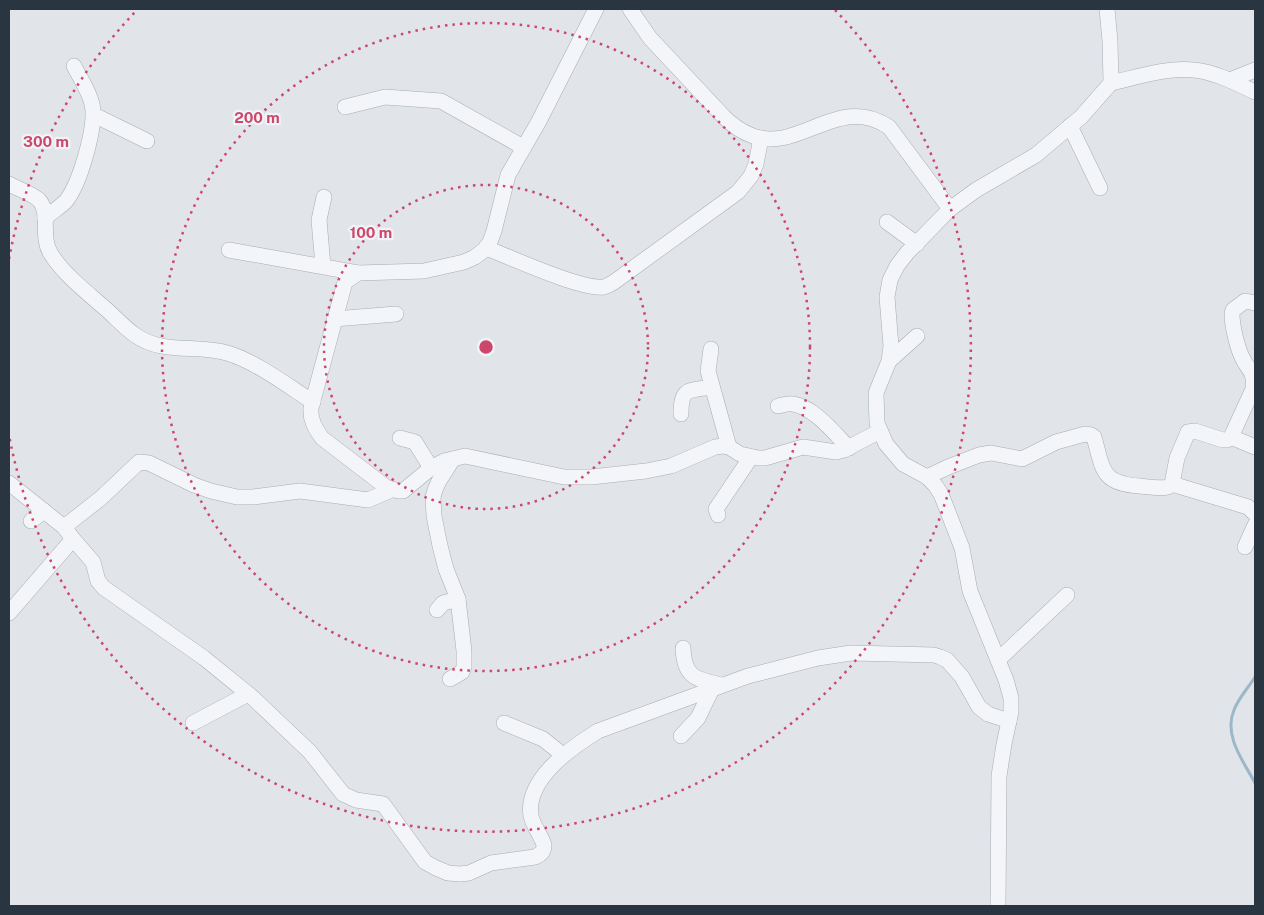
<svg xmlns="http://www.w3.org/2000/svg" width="1264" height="915" viewBox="0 0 1264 915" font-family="'Public Sans',sans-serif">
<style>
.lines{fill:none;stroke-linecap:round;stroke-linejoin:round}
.stream{stroke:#9cb7c9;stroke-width:3}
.minor-casing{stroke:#a6adb3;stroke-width:16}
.minor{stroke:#f3f5f8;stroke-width:15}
.ring{fill:none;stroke:#cd476c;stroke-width:2.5;stroke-dasharray:2.5 5}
.centre{fill:#cd476c;stroke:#f0f4f7;stroke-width:2.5}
.ring-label{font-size:15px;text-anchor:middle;font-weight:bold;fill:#cd476c;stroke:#f0f4f7;stroke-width:4.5;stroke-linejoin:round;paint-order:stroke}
</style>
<rect width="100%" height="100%" fill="#e1e5e9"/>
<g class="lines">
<!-- stream -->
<path class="stream" d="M1255,677C1248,688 1238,699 1234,710C1223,736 1244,762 1255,783"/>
<!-- minor casing -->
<g class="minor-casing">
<g id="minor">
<path d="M596,9L539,121L508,175L494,231L490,242L484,250L475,257L464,262L424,271L358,273L345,282L311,408C310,420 315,428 322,438L386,487L398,491H403L431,468L444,461L465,456L564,477H591L646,471L671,466L715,447L723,446L729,447L740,454L758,458H765L803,447L836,452L844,450L880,431"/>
<path d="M630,9L650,38L724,117C732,125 742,132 753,136C799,153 839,93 889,127L950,209"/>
<polyline points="1230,80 1255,70"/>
<path d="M1111,83C1137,77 1167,67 1194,70C1215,72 1236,83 1255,92"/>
<polyline points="345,107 385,97 441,101 523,147"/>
<polyline points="94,115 147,141"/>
<polyline points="1070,126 1100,188"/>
<path d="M9,184C18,189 31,193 39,200C51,213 40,238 51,254C63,274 89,294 107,310C116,318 125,328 135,335C163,355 197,344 227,353C255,361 288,386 313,402"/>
<path d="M45,218C52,212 60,207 66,201C80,183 97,126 92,104C89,91 80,78 74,66"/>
<polyline points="887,222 917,244"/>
<path d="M486,248C510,257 581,290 604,287C607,286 611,284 614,282L738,192L751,176L756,164L761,138"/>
<polyline points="229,250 358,273"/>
<polyline points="323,266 319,220 324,197"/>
<polyline points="334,319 396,314"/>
<polyline points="711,349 708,371 729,447"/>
<polyline points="889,361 917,336"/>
<path d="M778,406C783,405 788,403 793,404C814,407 835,434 849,448"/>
<path d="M681,414C681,387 688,391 712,387"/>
<polyline points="1231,437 1255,447"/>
<polyline points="400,438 415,442 431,468"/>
<path d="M927,477L948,467L979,455L991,453L1022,459L1056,442L1085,434L1091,435L1094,437C1103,469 1101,484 1140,486C1149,487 1159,489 1168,487L1172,484L1177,458L1188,432L1195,431L1223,440H1227L1231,437L1253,389C1255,370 1248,371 1242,357C1237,347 1232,325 1232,314L1233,310L1245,301L1255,303"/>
<path d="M9,483L64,527L73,539L93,562L98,581L104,588L204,658L252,697L310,752L343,794L356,800L383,804L425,862L436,868L448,873L460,874L469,873L491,863L535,857C541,854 544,852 544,845C541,835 533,826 531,816C525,779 572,747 598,731L748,676L818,658L851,653L934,655L940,657L947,660L962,677L979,707L988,714L1009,721"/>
<polyline points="1172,484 1248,507 1255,514"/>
<polyline points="718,515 716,509 751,457"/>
<polyline points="31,521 44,511"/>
<polyline points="64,527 101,498 139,462 149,463 194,485 211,491 237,497 253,497 300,491 368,500 391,490"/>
<polyline points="1245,547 1255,525"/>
<polyline points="437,610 443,603 458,599"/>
<polyline points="9,613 73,539"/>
<path d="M683,648C684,677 695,679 721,685"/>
<polyline points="998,660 1067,595"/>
<polyline points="450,679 462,672 464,667 464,651 458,599 446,569 440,546 434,516 433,497 435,490 439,481 453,459"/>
<polyline points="193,723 248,694"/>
<polyline points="504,723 543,739 563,755"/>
<polyline points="681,736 698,718 712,689"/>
<polyline points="998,906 999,776 1004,744 1011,712 1011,698 1006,680 970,591 962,548 941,494 935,485 927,477 903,464 886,444 877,423 876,393 889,361 891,346 887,297 890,280 897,266 907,253 950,209 976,190 1036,155 1081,117 1111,83 1110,41 1107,9"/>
</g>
</g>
<!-- minor -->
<use href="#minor" class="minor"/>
</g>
<!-- distance rings -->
<g class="ring">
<circle cx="486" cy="347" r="162"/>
<circle cx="486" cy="347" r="324"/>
<path d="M9 259A485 485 0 0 1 137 10M835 10A485 485 0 1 1 9 435"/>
</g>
<circle cx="486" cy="347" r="8" class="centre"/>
<g class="ring-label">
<text x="257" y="123">200 m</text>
<text x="46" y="147">300 m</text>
<text x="371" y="238">100 m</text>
</g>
<!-- border -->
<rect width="1264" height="915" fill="none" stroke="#293541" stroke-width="20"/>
</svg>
